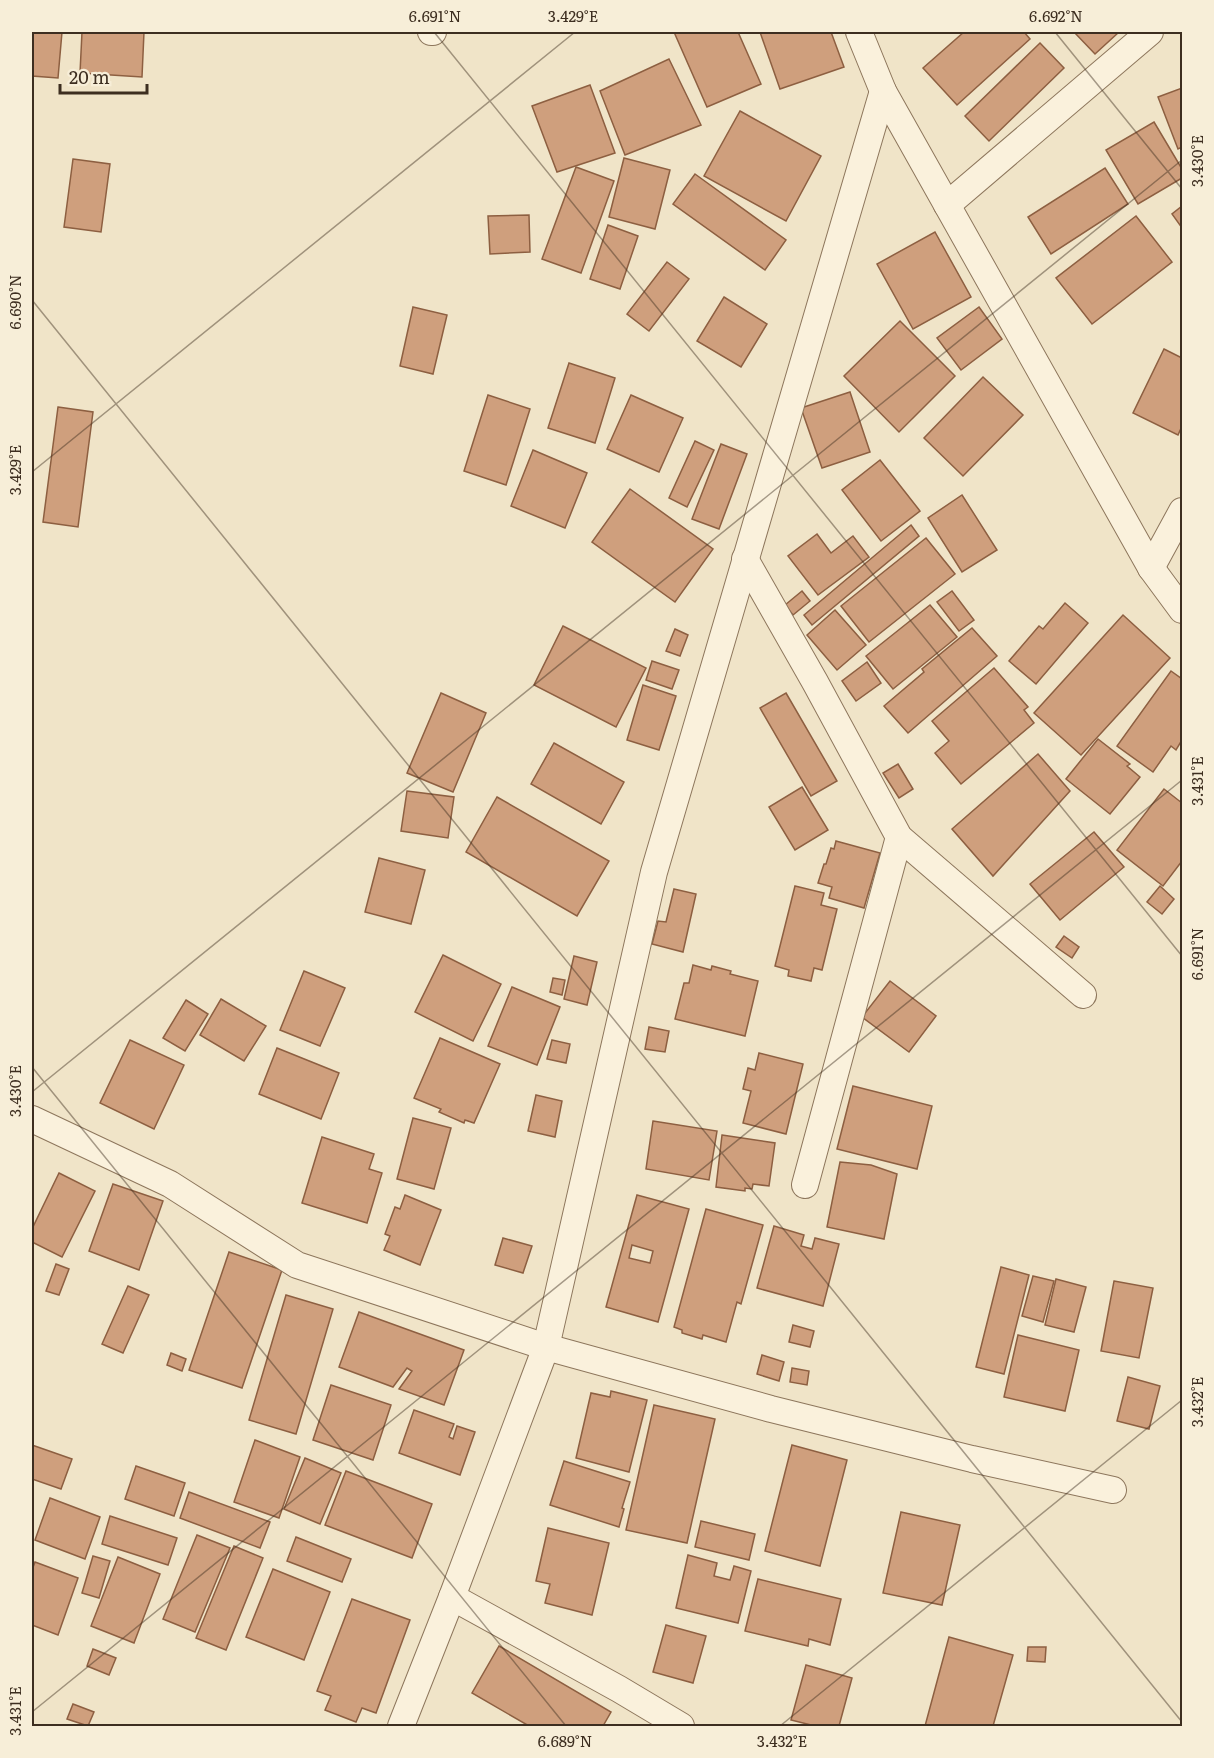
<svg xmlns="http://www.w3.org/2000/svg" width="1214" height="1758" viewBox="0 0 1214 1758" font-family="Literata,serif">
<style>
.building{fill:#cf9f7d;stroke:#8d5f41;stroke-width:1.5;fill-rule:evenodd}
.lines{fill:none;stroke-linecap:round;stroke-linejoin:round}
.minor-casing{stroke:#8d765c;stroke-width:28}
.minor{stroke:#faf1dc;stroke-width:26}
.ticks{fill:none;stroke:#3d2e20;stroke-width:1.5;stroke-opacity:0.45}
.neatline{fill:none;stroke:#3d2e20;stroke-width:2}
.ticks-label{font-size:15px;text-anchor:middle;fill:#3d2e20}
</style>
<rect width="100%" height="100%" fill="#f0e4c8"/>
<!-- building -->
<g class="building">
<polygon points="32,32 62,32 58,78 32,76"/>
<polygon points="82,32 144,32 142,77 80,73"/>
<polygon points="674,32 738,32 761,84 707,107"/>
<polygon points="760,32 831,32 844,67 780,89"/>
<polygon points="964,32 1024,32 1030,39 957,105 923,68"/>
<polygon points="1074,32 1119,32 1095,54"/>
<polygon points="1040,43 1064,68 989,141 965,116"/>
<polygon points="669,59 701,125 625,155 600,91"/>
<polygon points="590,85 615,153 557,172 532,106"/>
<polygon points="1182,88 1182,147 1178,149 1158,97"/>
<polygon points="740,111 821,156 786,221 704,176"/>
<polygon points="1154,122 1182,169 1182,178 1138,204 1106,150"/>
<polygon points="624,158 670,170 655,229 609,217"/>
<polygon points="73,159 110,164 101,232 64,227"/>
<polygon points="576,167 614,181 581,273 542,259"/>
<polygon points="1105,168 1128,204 1051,254 1028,217"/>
<polygon points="695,174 786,240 765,270 673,204"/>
<polygon points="1182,206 1182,228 1172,214"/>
<polygon points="529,215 530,252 490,254 488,216"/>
<polygon points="1136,216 1172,262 1092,324 1056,278"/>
<polygon points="608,225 638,236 620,289 590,279"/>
<polygon points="935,232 971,297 913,329 877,264"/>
<polygon points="667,262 689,279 649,331 627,314"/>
<polygon points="724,297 767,324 741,367 697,341"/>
<polygon points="413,307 447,315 433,374 400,366"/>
<polygon points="979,307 1002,339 961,370 937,338"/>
<polygon points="900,321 955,376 899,432 844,376"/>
<polygon points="1164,349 1182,358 1182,426 1178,435 1133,413"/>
<polygon points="569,363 615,378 595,443 548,428"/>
<polygon points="983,377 1023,415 963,476 924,438"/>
<polygon points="850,392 870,452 822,468 801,408"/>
<polygon points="488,395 530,409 506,485 464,471"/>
<polygon points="631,395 683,418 659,472 607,449"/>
<polygon points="58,407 93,412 78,527 43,522"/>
<polygon points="695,441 714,450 687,507 669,498"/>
<polygon points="721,444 747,454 719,529 692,519"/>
<polygon points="533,450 587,473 565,528 511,506"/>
<polygon points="880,460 920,511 881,541 842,490"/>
<polygon points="630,489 713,549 675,602 592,542"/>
<polygon points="962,495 997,550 962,572 928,518"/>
<polygon points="911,525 919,536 812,625 804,615"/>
<polygon points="817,534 831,553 853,536 869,557 818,595 788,556"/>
<polygon points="926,538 955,574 869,642 841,606"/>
<polygon points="802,591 810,601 793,615 785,605"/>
<polygon points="952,591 974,620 959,631 937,602"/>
<polygon points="1065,603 1088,623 1036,684 1009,661 1039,626 1043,629"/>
<polygon points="930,605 957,637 893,689 866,656"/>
<polygon points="835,610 866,645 837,670 807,635"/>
<polygon points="1123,615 1170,658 1081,755 1034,713"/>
<polygon points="563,626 646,668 616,727 534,685"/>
<polygon points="972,628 997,656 908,733 884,706 924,672 922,669"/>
<polygon points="675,629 688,635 680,656 666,651"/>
<polygon points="652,661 679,670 672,689 646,680"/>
<polygon points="867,662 881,683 856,701 842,681"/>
<polygon points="994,668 1028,707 1024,710 1034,723 961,784 935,753 949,741 932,721"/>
<polygon points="1171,671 1182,679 1182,740 1176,750 1171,746 1153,772 1117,746"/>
<polygon points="643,685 676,696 659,750 627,740"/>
<polygon points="441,693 486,713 453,792 407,773"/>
<polygon points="786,693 837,781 811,796 760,708"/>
<polygon points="1098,739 1130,764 1127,766 1140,777 1110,814 1066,779"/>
<polygon points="554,743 624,782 601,824 531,784"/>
<polygon points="1038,754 1070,791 993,876 952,829"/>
<polygon points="898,764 913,789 899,798 883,773"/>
<polygon points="802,787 828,830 795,850 769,807"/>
<polygon points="1164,789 1182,803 1182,861 1163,886 1117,850"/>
<polygon points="407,791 454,797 448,838 401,831"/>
<polygon points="497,797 609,861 577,916 466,852"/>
<polygon points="1094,832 1124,867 1060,920 1030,884"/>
<polygon points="836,841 880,853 864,908 829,898 832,887 818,883 824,864 826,864 831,848 834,849"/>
<polygon points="379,858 425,870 411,924 365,912"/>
<polygon points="795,886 824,893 821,905 837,909 822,970 814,968 811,981 788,976 789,970 775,966"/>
<polygon points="1160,886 1174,899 1162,914 1147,902"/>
<polygon points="674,889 696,894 683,952 652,944 658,921 666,922"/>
<polygon points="1064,936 1079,947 1072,958 1056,947"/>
<polygon points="443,955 501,984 473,1041 415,1012"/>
<polygon points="574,956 597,962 587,1005 564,999"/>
<polygon points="693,965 711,970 712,966 731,971 730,974 758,981 745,1036 675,1019 684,983 689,983"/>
<polygon points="304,971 345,988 320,1046 280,1030"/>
<polygon points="553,978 565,980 562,995 550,992"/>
<polygon points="890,981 936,1016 909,1052 862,1017"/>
<polygon points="512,987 560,1007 537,1065 488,1046"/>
<polygon points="221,999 266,1026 244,1061 200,1035"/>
<polygon points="186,1000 208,1014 185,1051 163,1038"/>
<polygon points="649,1027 669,1031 665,1052 645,1049"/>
<polygon points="440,1038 500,1064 474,1123 465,1120 464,1123 439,1112 441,1109 414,1098"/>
<polygon points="130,1040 184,1065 154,1129 100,1103"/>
<polygon points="552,1040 570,1044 566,1063 547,1059"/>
<polygon points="277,1048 339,1073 321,1119 259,1094"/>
<polygon points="759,1053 803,1064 786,1134 743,1123 751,1091 743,1089 748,1068 755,1070"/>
<polygon points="853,1086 932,1106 917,1169 837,1149"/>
<polygon points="536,1095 562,1101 555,1137 528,1131"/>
<polygon points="413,1118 451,1128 434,1189 397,1179"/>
<polygon points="653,1121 717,1131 709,1180 646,1169"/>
<polygon points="722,1135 775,1143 769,1186 753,1184 752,1189 745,1188 745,1191 716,1187"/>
<polygon points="322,1137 374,1154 369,1169 382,1173 367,1223 302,1203"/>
<polygon points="840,1162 871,1165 897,1174 884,1239 827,1227"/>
<polygon points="59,1173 95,1191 62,1257 32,1242 32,1229"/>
<polygon points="113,1184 163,1201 139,1270 89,1251"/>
<polygon points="405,1195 441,1210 420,1265 384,1250 390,1236 385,1234 395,1207 400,1209"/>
<path d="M637,1195L689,1209L658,1322L606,1307ZM632,1245L653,1251L650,1263L629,1258Z"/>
<polygon points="706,1209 763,1225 741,1304 737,1302 726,1342 703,1335 702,1339 682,1333 682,1330 674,1327"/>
<polygon points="774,1226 804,1235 801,1246 812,1249 815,1238 839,1244 823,1306 757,1288"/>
<polygon points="503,1238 532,1246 523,1273 495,1265"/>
<polygon points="229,1252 282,1270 242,1388 189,1370"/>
<polygon points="56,1264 69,1269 59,1295 46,1291"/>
<polygon points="1001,1267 1029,1275 1004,1374 976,1367"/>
<polygon points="1033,1276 1054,1281 1043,1322 1022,1316"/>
<polygon points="1056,1279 1086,1287 1074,1332 1045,1325"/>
<polygon points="1114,1281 1153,1288 1139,1358 1101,1351"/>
<polygon points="128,1286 149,1295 123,1353 102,1344"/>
<polygon points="286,1295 333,1309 296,1434 249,1420"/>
<polygon points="359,1312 464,1350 444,1405 399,1389 412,1371 407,1368 393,1387 339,1367"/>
<polygon points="793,1325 814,1331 810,1347 789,1342"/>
<polygon points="1018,1335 1079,1350 1065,1411 1004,1397"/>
<polygon points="171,1353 186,1359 182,1371 167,1365"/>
<polygon points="762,1355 784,1362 779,1381 757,1374"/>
<polygon points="792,1368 809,1371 807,1385 790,1382"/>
<polygon points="1128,1377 1160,1386 1149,1429 1117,1421"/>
<polygon points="331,1385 391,1405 373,1460 313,1440"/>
<polygon points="611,1391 647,1400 629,1472 576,1458 591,1393 610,1397"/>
<polygon points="654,1405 715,1419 687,1543 626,1530"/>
<polygon points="414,1410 454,1424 449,1437 453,1439 457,1426 475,1432 460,1475 399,1453"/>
<polygon points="255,1440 300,1457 279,1518 234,1502"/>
<polygon points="32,1445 72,1459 61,1489 32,1479"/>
<polygon points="792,1445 847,1460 820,1566 765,1551"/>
<polygon points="305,1458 341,1473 320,1524 284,1509"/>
<polygon points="564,1461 630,1482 622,1508 624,1509 619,1527 550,1505"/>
<polygon points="136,1466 185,1483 174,1516 125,1499"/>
<polygon points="346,1471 432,1504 412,1558 325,1525"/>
<polygon points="189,1492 270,1522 260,1548 180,1518"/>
<polygon points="50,1498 100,1517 85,1559 35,1540"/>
<polygon points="901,1512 960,1525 942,1605 883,1593"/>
<polygon points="110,1516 177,1538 168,1565 102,1544"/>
<polygon points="701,1521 755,1534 749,1560 695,1547"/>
<polygon points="548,1528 609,1543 592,1615 545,1603 550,1584 536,1581"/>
<polygon points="197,1535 230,1548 195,1632 163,1619"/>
<polygon points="296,1537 351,1559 342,1582 287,1561"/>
<polygon points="234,1546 263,1558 226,1650 196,1638"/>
<polygon points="688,1555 717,1563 714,1576 730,1580 734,1566 751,1571 738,1623 676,1608"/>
<polygon points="93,1556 110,1561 99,1598 82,1593"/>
<polygon points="118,1557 160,1574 134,1643 91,1626"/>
<polygon points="35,1562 78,1578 58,1635 32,1625 32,1570"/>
<polygon points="273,1569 330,1592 304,1660 246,1637"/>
<polygon points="758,1579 841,1599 830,1645 809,1639 808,1646 745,1631"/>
<polygon points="352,1599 410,1620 376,1713 362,1708 356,1722 325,1710 331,1696 317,1691"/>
<polygon points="666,1625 706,1636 693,1683 653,1672"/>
<polygon points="949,1637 1013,1655 993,1726 925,1726"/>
<polygon points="499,1646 611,1712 603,1726 529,1726 472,1693"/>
<polygon points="1028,1647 1046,1647 1045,1662 1027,1661"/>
<polygon points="93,1649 116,1658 109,1675 87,1666"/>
<polygon points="806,1665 852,1678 839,1726 815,1726 791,1720"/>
<polygon points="73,1704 94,1712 88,1726 67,1719"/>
</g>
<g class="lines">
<!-- minor casing -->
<g class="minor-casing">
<g id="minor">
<polyline points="431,32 433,32"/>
<polyline points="859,32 883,91 1151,568 1182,610"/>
<polyline points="947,205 1150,32"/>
<polyline points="745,559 815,682 899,837 1083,995"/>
<polyline points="1151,568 1182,511"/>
<polyline points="32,1119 170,1184 297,1265 546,1347 771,1409 972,1459 1113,1490"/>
<polyline points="805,1185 899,837"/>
<polyline points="452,1597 619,1689 681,1726"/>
<polyline points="401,1726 452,1597 546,1347 654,872 883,91"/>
</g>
</g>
<!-- minor -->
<use href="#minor" class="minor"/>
</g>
<!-- ticks -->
<path class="ticks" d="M434,32L1182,956M1055,32L1182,189M32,300L1182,1722M32,472L575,32M32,1067L566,1726M32,1092L1182,160M32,1712L1182,780M780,1726L1182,1400"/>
<!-- border -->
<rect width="1214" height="1758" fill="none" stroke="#f7eed8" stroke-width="66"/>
<!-- scale -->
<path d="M60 84v9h87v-9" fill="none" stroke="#3d2e20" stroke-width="3"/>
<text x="69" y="84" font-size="18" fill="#3d2e20" stroke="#f7eed8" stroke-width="4.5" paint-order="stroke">20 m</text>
<rect x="33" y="33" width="1148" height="1692" class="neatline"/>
<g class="ticks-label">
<text x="435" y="22">6.691°N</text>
<text x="573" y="22">3.429°E</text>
<text x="1056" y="22">6.692°N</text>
<text transform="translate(1198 161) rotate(-90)" y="5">3.430°E</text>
<text transform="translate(16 302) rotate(-90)" y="5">6.690°N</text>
<text transform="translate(16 470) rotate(-90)" y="5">3.429°E</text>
<text transform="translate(1198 781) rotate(-90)" y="5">3.431°E</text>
<text transform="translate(1198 954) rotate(-90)" y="5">6.691°N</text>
<text transform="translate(16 1091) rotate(-90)" y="5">3.430°E</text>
<text transform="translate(1198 1402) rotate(-90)" y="5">3.432°E</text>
<text transform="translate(16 1711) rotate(-90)" y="5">3.431°E</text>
<text x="565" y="1747">6.689°N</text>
<text x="782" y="1747">3.432°E</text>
</g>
</svg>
